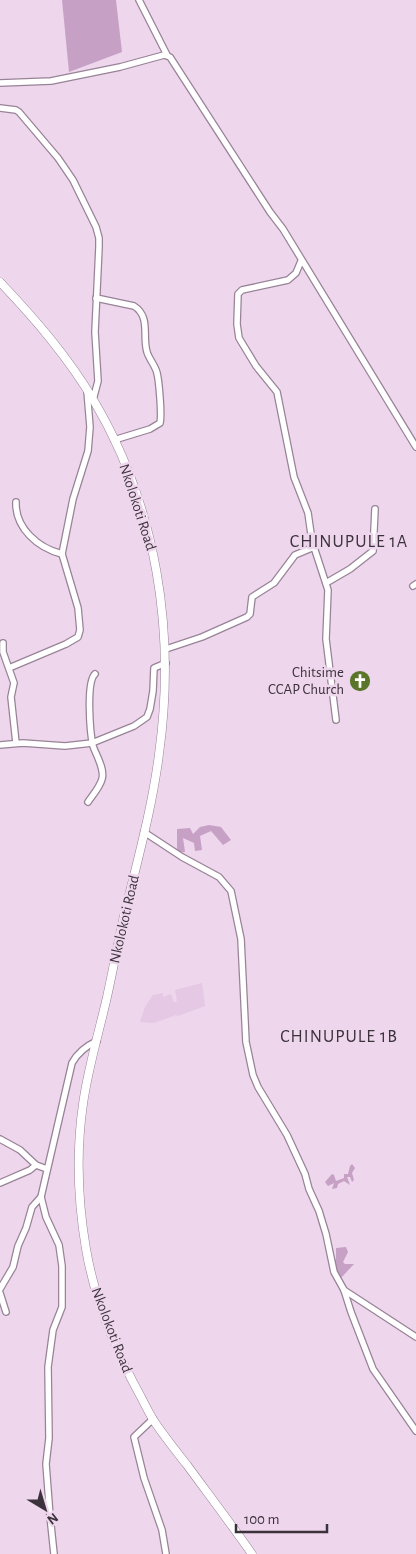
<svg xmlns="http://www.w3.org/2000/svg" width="416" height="1554" viewBox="0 0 416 1554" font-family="'Alegreya Sans',sans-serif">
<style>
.built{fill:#e5c8e4}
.green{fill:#c7a0c6}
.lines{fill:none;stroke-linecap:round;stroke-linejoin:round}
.street-casing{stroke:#988397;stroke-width:8}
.secondary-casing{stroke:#988397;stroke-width:9}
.street{stroke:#fff;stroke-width:5.5}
.secondary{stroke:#fff;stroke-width:8}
.labels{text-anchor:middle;stroke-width:5;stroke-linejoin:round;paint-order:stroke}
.street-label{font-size:15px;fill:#3b323b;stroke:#eed6ed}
.poi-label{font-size:15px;fill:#3b323b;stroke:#eed6ed;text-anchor:end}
.quarter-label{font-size:18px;letter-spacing:1px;fill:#3b323b;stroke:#eed6ed}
</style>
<rect width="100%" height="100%" fill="#eed6ed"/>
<!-- built -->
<polygon class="built" points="202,983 205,1006 178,1016 176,1015 154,1023 140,1022 145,1007 153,995 163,993 163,997 171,994 174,1003 177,1001 175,990"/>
<!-- green -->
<g class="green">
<polygon points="62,0 116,0 122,52 69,72"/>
<polygon points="209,825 221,827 231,840 223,845 211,831 200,836 202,850 195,851 194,843 183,838 185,852 177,853 177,829 190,828 193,834 200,827"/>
<polygon points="352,1164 355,1168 352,1173 354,1180 352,1182 350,1177 347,1177 350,1185 344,1181 338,1184 337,1188 332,1189 334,1183 328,1186 325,1182 332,1174 334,1175 336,1181 344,1178 344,1174 348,1174 350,1166"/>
<polygon points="346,1247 348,1252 343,1262 345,1264 354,1264 340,1279 332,1261 336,1259 336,1248"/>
</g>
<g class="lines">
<!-- street casing -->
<g class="street-casing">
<g id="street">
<polyline points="139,0 167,55"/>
<polyline points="0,83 51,81 120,67 164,55 170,57 270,212 283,229 416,447"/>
<polyline points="0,108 16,110 19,112 58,158 73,180 96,227 99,238 99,247 95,332 98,381 93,400"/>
<polyline points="301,261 296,273 288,280 242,290 238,294 237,324 239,338 256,366 277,392 294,477 308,513 312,541 328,590 326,639 336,720"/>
<path d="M96,298L134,306C151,317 142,336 147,352C149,359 155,365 157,373C159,381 162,415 160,423L150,429L114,440"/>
<path d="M16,502C15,528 38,548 62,554"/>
<polyline points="326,583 350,569 373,551 375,509"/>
<polyline points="413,586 416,584"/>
<polyline points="3,643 3,652 14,683 11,697 16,743"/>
<polyline points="166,649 202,637 247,617 250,614 252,597 274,583 295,555 314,547"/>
<polyline points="9,668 66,644 78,637 80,630 78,608 62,554 73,499 88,451 90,427 87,391"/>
<polyline points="0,745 23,743 65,746 92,743 134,726 147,717 150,709 153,691 154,668 166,663"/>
<path d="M88,802C92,796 100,787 102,779C105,769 96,755 93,746C90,733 86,682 95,674"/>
<polyline points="144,832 182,857 219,877 231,891 241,939 246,1042 253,1075 258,1087 287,1135 305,1174 309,1189 319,1211 326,1234 334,1272 344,1290 351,1312 373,1369 416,1431"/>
<polyline points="0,1139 20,1150 36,1165 47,1169"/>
<polyline points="0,1183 30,1170 36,1165"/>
<polyline points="0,1289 13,1267 18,1246 26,1228 32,1207 41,1197"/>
<polyline points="344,1290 416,1337"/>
<polyline points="0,1293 6,1312"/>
<polyline points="153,1419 134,1437 144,1478 162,1530 166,1554"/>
<path d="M54,1554L50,1516L46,1464L49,1438L48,1367L53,1330L62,1307V1266L59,1245L46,1217L41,1197L72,1063C78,1052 86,1046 97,1041"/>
</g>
</g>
<!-- secondary casing -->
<g class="secondary-casing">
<path id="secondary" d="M0,282C35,319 68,357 94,401C157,508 176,632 159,754C152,809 137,862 124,916C118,942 113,970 107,997C99,1032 88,1068 83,1104C76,1152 78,1202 86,1249C95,1301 115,1350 141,1397C145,1405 149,1413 154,1421C164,1436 176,1451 187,1465C209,1495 231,1524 252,1554"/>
</g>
<!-- street -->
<use href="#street" class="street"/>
<!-- secondary -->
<use href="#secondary" class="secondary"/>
</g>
<!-- icons -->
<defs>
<g id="church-disc" transform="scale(1.125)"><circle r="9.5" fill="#5b762a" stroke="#eed6ed"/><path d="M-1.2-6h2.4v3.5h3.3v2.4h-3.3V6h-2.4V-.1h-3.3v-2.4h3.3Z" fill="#fff"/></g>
</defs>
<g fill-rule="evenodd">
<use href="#church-disc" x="360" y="681"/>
</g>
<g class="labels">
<!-- street labels -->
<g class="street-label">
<text transform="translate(138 507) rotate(72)" y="5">Nkolokoti Road</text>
<text transform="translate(124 919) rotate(-77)" y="5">Nkolokoti Road</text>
<text transform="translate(112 1330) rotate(69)" y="5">Nkolokoti Road</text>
</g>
<!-- poi labels -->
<g class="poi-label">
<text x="344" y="677">Chitsime<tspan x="344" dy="17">CCAP Church</tspan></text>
</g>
<!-- quarter labels -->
<g class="quarter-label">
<text x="349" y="547">CHINUPULE 1A</text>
<text x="339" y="1042">CHINUPULE 1B</text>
</g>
</g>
<!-- north arrow -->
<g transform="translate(45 1509) rotate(142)" stroke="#eed6ed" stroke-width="4" paint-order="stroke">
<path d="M0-4L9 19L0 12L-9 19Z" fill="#3b323b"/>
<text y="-8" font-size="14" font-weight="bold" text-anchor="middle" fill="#3b323b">N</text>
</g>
<!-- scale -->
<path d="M236 1524v8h91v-8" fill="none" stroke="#3b323b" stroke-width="2.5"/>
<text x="244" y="1524" font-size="15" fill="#3b323b" stroke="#eed6ed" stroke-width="4" paint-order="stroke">100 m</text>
</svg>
